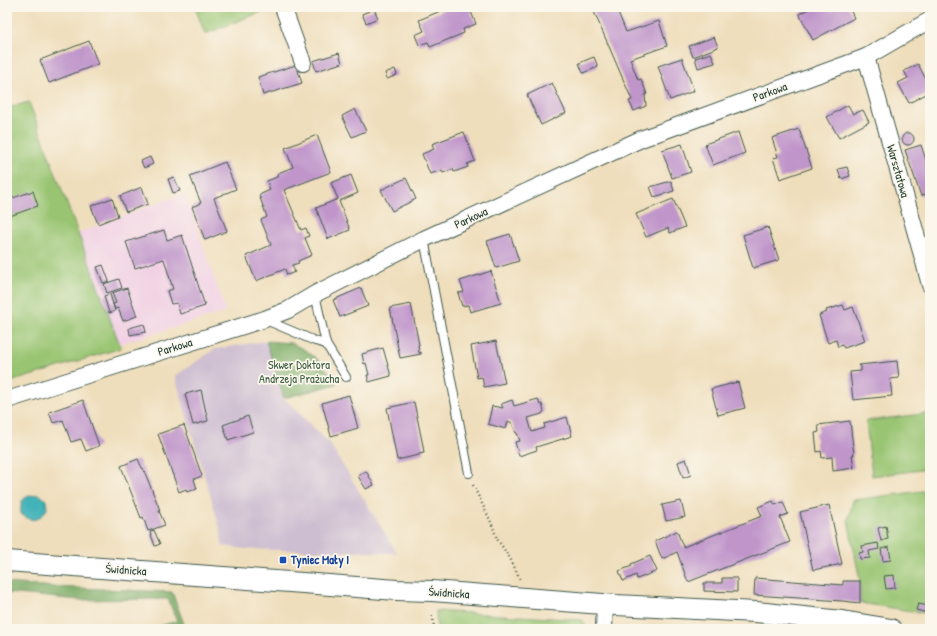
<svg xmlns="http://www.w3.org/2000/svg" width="937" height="636" viewBox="0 0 937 636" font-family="'Patrick Hand',sans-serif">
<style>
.built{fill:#f1d0e4}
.industrial{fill:#cebed1}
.green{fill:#99c572;stroke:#5c8153}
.forest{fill:#7aaa64;stroke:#4c744c}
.water{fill:#42b3b9;stroke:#307876}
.building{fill:#bf95ca}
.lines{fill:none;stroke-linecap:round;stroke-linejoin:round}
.service-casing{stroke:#3e5548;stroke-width:10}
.minor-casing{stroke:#3e5548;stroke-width:18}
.tertiary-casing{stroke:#3e5548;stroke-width:22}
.path{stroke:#3e5548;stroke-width:2.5;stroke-dasharray:1 3;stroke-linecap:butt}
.service{stroke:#fff;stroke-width:8}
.minor{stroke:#fff;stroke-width:16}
.tertiary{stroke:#fff;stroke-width:20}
.transit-dot{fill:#1a4fb4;stroke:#fbf7ec;stroke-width:1.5}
.labels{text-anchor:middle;stroke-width:3.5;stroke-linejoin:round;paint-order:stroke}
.street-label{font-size:12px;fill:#1f3d34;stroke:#fbf7ec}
.park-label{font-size:12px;fill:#3e5f44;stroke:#fbf7ec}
.transit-label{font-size:12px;font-weight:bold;fill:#164399;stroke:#fbf7ec;text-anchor:start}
</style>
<rect width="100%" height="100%" fill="#fbf7ec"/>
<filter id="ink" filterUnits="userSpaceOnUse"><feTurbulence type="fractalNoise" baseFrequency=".025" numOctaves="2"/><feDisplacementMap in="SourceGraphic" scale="8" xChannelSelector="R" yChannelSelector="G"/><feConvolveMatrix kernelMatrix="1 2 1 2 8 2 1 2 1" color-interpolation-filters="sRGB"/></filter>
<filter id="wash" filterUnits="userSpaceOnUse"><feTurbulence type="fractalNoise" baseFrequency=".012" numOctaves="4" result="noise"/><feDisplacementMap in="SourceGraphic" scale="16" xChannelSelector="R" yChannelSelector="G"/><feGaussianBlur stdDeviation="0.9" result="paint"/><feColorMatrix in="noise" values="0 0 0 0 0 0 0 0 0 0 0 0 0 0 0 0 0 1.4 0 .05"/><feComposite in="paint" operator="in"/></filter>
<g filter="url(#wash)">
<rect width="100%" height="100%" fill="#efdebc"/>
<!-- built -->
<polygon class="built" points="185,193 226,312 119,344 78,233"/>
<!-- industrial -->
<polygon class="industrial" points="266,341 284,398 330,444 397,553 245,549 222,546 221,532 175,376 215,349"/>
<!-- green -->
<g class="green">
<polygon points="195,7 274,7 205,34"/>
<polygon points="29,102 121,348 7,383 7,108"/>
<polygon points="930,413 930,469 872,476 866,421"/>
<polygon points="930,490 930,614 860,603 860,581 848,520 853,500"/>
<polygon points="436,611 582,620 586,625 584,629 437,629"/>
</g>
<!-- forest -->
<g class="forest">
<polygon points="266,341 291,343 305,350 316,358 328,371 337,384 284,398"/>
<polygon points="7,583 55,587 172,592 186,629 149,629 177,621 168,599 79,600 7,593"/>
</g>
<!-- water -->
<path class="water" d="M39,494L46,500L47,509C38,521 34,523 21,514C20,497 24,497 39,494Z"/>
<g id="blocks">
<!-- building -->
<g class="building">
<polygon points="450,7 454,7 455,9 460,7 469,7 476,24 463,29 464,33 430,47 428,42 419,45 415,35 424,31 419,20"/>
<polygon points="592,7 616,7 626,32 659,21 667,46 630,59 638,80 641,79 647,94 645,95 646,106 634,111 629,101 632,100"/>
<polygon points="642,7 656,7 643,11"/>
<polygon points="812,7 849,7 854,18 813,40 799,14"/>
<polygon points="374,9 378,18 366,23 362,14"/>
<polygon points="714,37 718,47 693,57 689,46"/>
<polygon points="89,41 98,64 49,83 40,60"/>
<polygon points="339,53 342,63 316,71 313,61"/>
<polygon points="711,53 715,63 698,68 695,58"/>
<polygon points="594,57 598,67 583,73 579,63"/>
<polygon points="682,58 694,91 670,100 658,66"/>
<polygon points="918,64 930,87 930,92 909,103 898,83 908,78 904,71"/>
<polygon points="296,65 302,83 263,95 258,77"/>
<polygon points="395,69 397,75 387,79 385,73"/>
<polygon points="552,83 566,113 541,125 527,95"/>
<polygon points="848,105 853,114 863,110 869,122 839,138 827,117"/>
<polygon points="355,109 366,131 352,137 342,116"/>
<polygon points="799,129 812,168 780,179 773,158 778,157 772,138"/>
<polygon points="464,132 475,161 467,164 468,167 454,172 453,169 443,173 442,170 430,174 422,154 434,149 432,144"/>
<polygon points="738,132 745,153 713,165 705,144"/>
<circle cx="908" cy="139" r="6"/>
<polygon points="317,135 331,172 284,190 301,230 306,228 309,236 305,238 312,255 298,261 299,263 292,265 295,272 287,275 285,269 256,281 246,256 271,245 261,220 267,217 259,195 270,190 267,181 277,177 278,173 293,167 285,148"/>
<polygon points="682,144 691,172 672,178 662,150"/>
<polygon points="921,145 930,172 930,192 921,196 905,150"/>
<polygon points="150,157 153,164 144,168 141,161"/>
<polygon points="225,162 236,189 214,198 227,231 205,240 192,207 201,203 190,176"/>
<polygon points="847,167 850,176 841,179 838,169"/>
<polygon points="351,175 358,193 339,201 350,230 328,239 316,208 338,199 331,183"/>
<polygon points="174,177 180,191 173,193 168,179"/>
<polygon points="406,178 416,199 392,211 381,190"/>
<polygon points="671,181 674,191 654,197 650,187"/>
<polygon points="142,187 148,204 126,212 120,196"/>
<polygon points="33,191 38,206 7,217 7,200"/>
<polygon points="112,198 118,216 98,224 91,206"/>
<polygon points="673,199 685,227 670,233 668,228 646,237 636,214"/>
<polygon points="768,227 779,260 753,268 743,235"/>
<polygon points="164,230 167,240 182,235 205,306 180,314 177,303 171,304 167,291 173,289 164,259 135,268 126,242"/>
<polygon points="510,234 519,261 496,268 487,241"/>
<polygon points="103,265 109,281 103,283 97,267"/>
<polygon points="491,271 501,303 470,312 468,305 462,306 458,293 464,292 460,281"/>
<polygon points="119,279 122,288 107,293 104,284"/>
<polygon points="127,288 137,316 123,321 118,308 115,309 113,304 116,303 112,293"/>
<polygon points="361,288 368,306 340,317 333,300"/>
<polygon points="110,294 115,311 109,313 104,296"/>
<polygon points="411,304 419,345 418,345 419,353 421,352 421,354 400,358 390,308"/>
<polygon points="843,305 845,310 853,307 865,341 844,348 842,345 838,347 836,340 828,343 819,315 827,312 826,310"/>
<polygon points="144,324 146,332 130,335 129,328"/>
<polygon points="496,341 505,383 484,387 482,377 477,378 471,346"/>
<polygon points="383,348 391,376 369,382 367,375 369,375 366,363 364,364 362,354"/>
<polygon points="897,361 899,378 890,379 892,396 853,400 850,372 861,371 861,366 860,366 859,365"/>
<polygon points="738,382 745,408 718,415 711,389"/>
<polygon points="201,390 208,421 193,425 185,394"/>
<polygon points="349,395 358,428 331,436 322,403"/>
<polygon points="538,399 540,405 542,404 544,412 542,413 542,414 528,418 532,432 545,428 544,424 567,417 572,436 536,447 537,450 519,456 515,442 520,441 517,433 516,433 512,423 508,421 506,429 488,424 492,406 503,408 501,404 512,400 514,406"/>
<polygon points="83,400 99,446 86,451 81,439 71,442 63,420 53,423 49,412"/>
<polygon points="414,402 423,446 424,453 419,454 419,455 397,460 387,408"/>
<polygon points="248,416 253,432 228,440 223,425"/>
<polygon points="850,421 854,455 852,455 854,468 833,471 832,457 822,458 821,451 817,452 815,433 819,432 818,425"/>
<polygon points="184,425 202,476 194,479 197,489 187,492 186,489 179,492 158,434"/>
<polygon points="138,459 142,468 143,468 160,510 159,511 165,525 148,531 143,517 141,518 121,466"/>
<polygon points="686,459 691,475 683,478 678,462"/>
<polygon points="366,471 374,485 366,489 358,476"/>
<polygon points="681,501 685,517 666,521 662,505"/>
<polygon points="773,501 775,505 783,502 788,514 780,517 790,542 688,582 677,552 662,559 655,541 677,531 683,547 762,516 758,507"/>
<polygon points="829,505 842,564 813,570 800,512"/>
<polygon points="886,526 888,539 881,541 878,528"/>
<polygon points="154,530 160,544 155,546 150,532"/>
<polygon points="878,543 879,549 869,551 870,558 860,559 859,553 863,552 862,546"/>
<polygon points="889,547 891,560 883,561 881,549"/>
<polygon points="650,556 657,571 637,579 636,575 623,581 619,571 632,566 631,564"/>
<polygon points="894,575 895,588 886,589 884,576"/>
<polygon points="722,578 737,578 737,592 704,591 704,583 722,583"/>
<polygon points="755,578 843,585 843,581 860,581 860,603 842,601 754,595"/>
<polygon points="918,604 930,606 928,613 916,610"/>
</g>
</g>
</g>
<g filter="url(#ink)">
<use href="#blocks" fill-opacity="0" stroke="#3e5548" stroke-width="1"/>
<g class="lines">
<!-- service casing -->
<g class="service-casing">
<g id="service">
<polyline points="424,239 469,473"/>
<polyline points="315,294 326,344 346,377"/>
<polyline points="266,320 315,341 326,344"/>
</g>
</g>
<!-- minor casing -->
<g class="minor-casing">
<g id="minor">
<polyline points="283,7 303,63"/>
<polyline points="866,57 924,262 930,285"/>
<polyline points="7,400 265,319 288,310 315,294 424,239 641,139 866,57 930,20"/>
<polyline points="604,629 605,604"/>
</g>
</g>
<!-- tertiary casing -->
<g class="tertiary-casing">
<polyline id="tertiary" points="7,561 397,590 432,591 616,605 756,612 842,621 891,629"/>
</g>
<!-- path -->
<g class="path">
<polyline points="473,485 491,522 497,539 510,558 520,579"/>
<polyline points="433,616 434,629"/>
</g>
<!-- service -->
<use href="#service" class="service"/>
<!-- minor -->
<use href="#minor" class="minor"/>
<!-- tertiary -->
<use href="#tertiary" class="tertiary"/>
</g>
</g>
<!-- markers -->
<rect class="transit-dot" x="279" y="556" width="8" height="8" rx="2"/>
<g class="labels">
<!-- street labels -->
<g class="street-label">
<text transform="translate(770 92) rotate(-20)" y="4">Parkowa</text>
<text transform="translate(898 171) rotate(74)" y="4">Warsztatowa</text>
<text transform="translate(471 218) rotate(-25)" y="4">Parkowa</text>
<text transform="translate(175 347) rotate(-17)" y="4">Parkowa</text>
<text transform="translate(126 570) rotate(4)" y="4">Świdnicka</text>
<text transform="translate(449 593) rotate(4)" y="4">Świdnicka</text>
</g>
<!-- park labels -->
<g class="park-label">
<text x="299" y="369">Skwer Doktora<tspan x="299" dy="14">Andrzeja Prażucha</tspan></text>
</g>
<!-- transit labels -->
<g class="transit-label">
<text x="291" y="564">Tyniec Mały I</text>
</g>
</g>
<!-- margin -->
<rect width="937" height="636" fill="none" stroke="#fbf7ec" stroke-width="24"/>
</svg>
